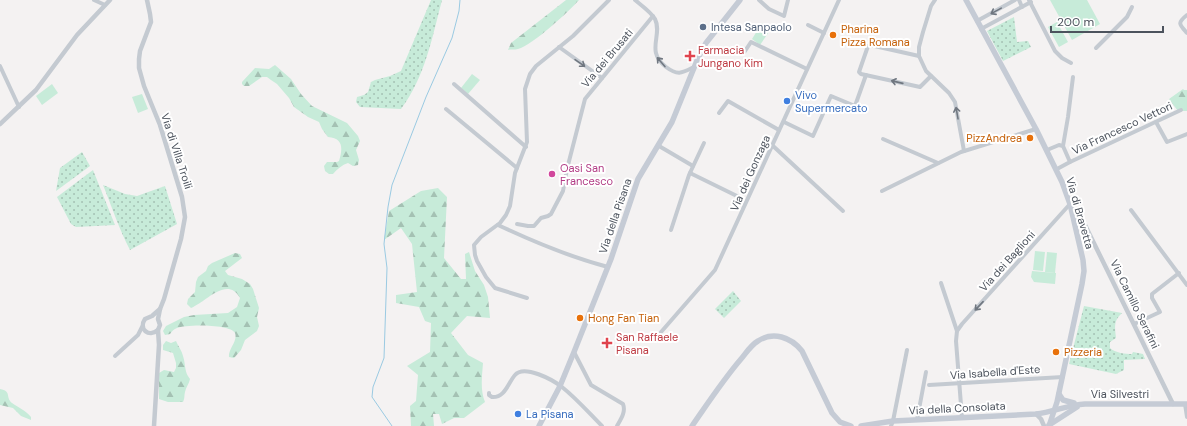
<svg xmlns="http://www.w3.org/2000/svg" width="1187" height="426" viewBox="0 0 1187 426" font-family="'DM Sans',sans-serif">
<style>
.grass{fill:url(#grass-dots)}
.forest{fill:url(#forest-firs)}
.garden{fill:#c7ebd9}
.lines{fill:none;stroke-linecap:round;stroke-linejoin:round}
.stream{stroke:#9acae2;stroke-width:1}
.minor{stroke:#c4cad1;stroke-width:4}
.tertiary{stroke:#c4cad1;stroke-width:4.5}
.secondary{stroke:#c5cbd5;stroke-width:5.5}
.oneway{stroke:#707780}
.service-dot{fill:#5c6f8a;stroke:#fff;stroke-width:1.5}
.food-dot{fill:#e8710a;stroke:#fff;stroke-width:1.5}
.health-dot{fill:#e0444e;stroke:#fff;stroke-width:1.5}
.shop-dot{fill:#3f7fe0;stroke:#fff;stroke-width:1.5}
.hotel-dot{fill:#d1479c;stroke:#fff;stroke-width:1.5}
.labels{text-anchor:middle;stroke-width:4;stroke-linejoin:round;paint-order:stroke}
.service-label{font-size:11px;fill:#4e5e75;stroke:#fff;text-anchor:start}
.food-label{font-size:11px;fill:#c56008;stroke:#fff;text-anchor:start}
.health-label{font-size:11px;fill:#be3a42;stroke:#fff;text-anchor:start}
.street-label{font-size:11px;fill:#4c535d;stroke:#fff}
.shop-label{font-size:11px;fill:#366cbe;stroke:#fff;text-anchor:start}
.hotel-label{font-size:11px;fill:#b23c85;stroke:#fff;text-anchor:start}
</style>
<defs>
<pattern id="grass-dots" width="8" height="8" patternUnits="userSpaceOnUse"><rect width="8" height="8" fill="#c7ebd9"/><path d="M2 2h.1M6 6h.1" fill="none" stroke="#a4c1b3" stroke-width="1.8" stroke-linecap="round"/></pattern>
<pattern id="forest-firs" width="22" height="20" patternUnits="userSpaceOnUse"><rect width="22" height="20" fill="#c7ebd9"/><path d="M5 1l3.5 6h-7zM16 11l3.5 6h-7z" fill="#a4c1b3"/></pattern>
</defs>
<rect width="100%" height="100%" fill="#f4f2f2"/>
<!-- grass -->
<g class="grass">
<path d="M431,0H442C432,38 425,77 401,109L360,107L356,102L357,97L364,95L368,92L371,82L375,80L390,76L401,71Z"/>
<polygon points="1014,17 1017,42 1028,41 1031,47 1003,61 987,31"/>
<polygon points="82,152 90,166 56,191 60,168"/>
<polygon points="93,170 115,225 76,227 71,224 57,197"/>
<path d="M103,185L125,194L137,196L165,186L177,224L130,250C119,229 112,207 103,185Z"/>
<polygon points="733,291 741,301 724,318 715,309"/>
<path d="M1084,306L1122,313C1113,321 1115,327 1116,338L1110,342V348C1115,353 1126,354 1132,354L1133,352L1143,354L1145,359L1124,360V370L1116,374L1069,364Z"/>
</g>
<!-- forest -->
<g class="forest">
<path d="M566,0H579C568,12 533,45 518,49C515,50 511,49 508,50L511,43Z"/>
<path d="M275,65L291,79L301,94L312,106L347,123L358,136L360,141L356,150L359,160L358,165L353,166L348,163C342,165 337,169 333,174H329L325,171L324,166L327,162H337L339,161C343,148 343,138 328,137L322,129L319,122L308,117L294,107L289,98L277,84L271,80L267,77H262L249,86H244L242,84V82L255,68L269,69Z"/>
<polygon points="1183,89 1184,90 1187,90 1187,111 1178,111 1169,99"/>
<path d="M438,188L447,197L444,258L461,279H466L465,254L469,252L475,271L484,285L488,297L490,318L467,316L451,333L468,355L483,363C482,376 480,390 485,402L464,418H454L442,424L439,414H433L434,426H411L410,406L416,401L418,375L407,366L430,352L431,323L425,321L419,307L396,303V295L417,292L412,244L401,228L384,240L389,211L421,191Z"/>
<path d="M235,253L240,254L242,258L225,271L228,275L242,279L250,284L253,289L259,308L257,317L259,326L257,331L245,340L241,350L234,358L229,357C228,349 238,341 235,333C231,324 186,324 177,328C174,329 172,331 170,334L165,335L163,331L166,326L184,317L194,315L228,313L237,307L240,298C227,275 205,303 191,308L187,304L188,299L195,292L196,282L198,277L206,271L208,266L212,263Z"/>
<path d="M166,341L171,343L176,341C178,346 182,351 183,356C186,365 184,372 190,379C189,384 186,387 185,392C184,396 185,398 183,402H168L159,399V373L164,370L174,372L176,368V363L173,353L163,350V345Z"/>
<path d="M0,389C12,391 5,397 12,403C19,408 25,410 31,417V420L21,416L13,408L0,405Z"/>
</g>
<!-- garden -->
<g class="garden">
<polygon points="1050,0 1087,0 1100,24 1072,40"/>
<polygon points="1057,22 1068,42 1059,47 1048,27"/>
<polygon points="762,23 771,29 760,45 752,39"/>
<polygon points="472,74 480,80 468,94 461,88"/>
<polygon points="52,84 58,93 42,105 36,96"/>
<polygon points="142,94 148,109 138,113 132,97"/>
<polygon points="1035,251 1045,252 1043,271 1033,270"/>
<polygon points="1047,252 1057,253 1055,273 1045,272"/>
<polygon points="1032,271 1056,273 1055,284 1034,282 1031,277"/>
</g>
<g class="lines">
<!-- stream -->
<polyline class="stream" points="392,426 372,397 373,387 384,358 387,268 384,244 388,207 392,185 426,97 452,38 459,11 460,0"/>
<!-- minor -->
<g class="minor">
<polyline points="94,0 105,5"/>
<path d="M635,0C641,5 651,12 655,19C663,35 645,51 666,67C678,76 682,73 694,67"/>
<polyline points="759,0 769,9 784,16 788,0"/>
<polyline points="935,0 931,6 923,32 919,47 919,56 926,71 949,93 955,102 964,151"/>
<polyline points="1019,0 1022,7"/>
<polyline points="1029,0 1055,51 1062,58 1071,63"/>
<path d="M1187,15C1177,23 1179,24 1187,33"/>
<polyline points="977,21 1015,0"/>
<polyline points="808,25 824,33"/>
<polyline points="981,29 1031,2"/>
<polyline points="559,47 602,78"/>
<polyline points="1096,48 1127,17 1132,7"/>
<polyline points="743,54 751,42 807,69"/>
<polyline points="919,56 870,45 868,46 859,72 861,74 920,87 931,76"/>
<polyline points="0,66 19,107"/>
<polyline points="454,84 526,147"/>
<polyline points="446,109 517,168"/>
<polyline points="719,113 728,101 779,130"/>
<polyline points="784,122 813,136 831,96 855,106 866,75"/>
<polyline points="1156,122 1167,142 1187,134"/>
<polyline points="883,139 938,163"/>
<polyline points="772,145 843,211"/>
<polyline points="659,146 693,166"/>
<polyline points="1063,146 1068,117 1073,77"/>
<polyline points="1047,150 1059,145 1063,146 1070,162 1057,169"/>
<polyline points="1070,162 1181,110"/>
<polyline points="690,173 741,198"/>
<polyline points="882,191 961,152 1036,129"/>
<polyline points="1131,210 1187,285"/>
<polyline points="517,224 528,226 534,226 541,218 548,216 551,214 563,191 567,169 585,99 653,16"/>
<path d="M498,225C534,242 570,257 608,267"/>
<polyline points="671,230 689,175 704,143"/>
<polyline points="941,283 957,331 956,341 962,418"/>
<polyline points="527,298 495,288 486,277 477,261 475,255 474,245 481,237 500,223 506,215 510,206 515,173 527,142 525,89 530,74 536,66 573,36 609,0"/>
<polyline points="1134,324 1160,312 1152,298 1152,294 1179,273"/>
<polyline points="957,331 962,324 1070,204"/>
<polyline points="655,339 715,270 839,0"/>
<path d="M574,352L591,385L623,404C626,412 621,419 617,426"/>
<polyline points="115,356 138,335 142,327"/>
<polyline points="929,385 1063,377"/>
<path d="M489,393V395L492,397C505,398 508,383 515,375C524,364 553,380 562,387C577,399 589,413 602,426"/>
<polyline points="1185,404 1187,417"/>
<polyline points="917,420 926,372"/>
<polyline points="891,426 893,421 907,350"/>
</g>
<!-- tertiary -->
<g class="tertiary">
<polyline points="147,0 150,14 151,22 140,51 139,59 139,68 144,86 160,125 182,197 185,217 181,239 164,299 160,309 158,319 160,325 158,330 159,345 154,426"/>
<polyline points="0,124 36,90 77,35 110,0"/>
<polyline points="1074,219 1081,221 1085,225 1173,404"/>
<path d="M158,330C149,338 138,329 145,319L152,316L160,309"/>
<polyline points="1036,414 1041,419 1044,426"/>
</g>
<!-- secondary -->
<g class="secondary">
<polyline points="966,0 1036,129 1062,182 1070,204 1083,260 1084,271 1082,284 1057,402 1049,426"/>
<polyline points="1059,394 1063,400 1074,403"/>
<polyline points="1049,425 1077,407"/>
<polyline points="539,426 560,386 574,352 611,259 638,179 672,122 698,58 706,43 740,0"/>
<path d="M692,426C708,403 723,380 741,359C746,353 751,345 758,341C773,331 791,337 802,351L832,413L840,422L851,426"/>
<path d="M861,426L893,421L1036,414C1053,412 1068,405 1085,404H1187"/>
</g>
</g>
<!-- one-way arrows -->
<defs><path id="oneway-shaft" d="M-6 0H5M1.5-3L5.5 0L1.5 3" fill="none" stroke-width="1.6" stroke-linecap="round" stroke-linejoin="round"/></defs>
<g class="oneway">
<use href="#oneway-shaft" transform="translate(996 11) rotate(151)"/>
<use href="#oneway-shaft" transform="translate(661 62) rotate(-131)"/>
<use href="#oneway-shaft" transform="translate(580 63) rotate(35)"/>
<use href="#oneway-shaft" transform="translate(897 82) rotate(-167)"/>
<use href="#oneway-shaft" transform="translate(957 113) rotate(-100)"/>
<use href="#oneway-shaft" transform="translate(979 306) rotate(133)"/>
</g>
<!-- markers -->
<circle class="service-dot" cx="703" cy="27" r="4"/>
<g class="food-dot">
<circle cx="833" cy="35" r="4"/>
<circle cx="1030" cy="138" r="4"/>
<circle cx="580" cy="318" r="4"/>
<circle cx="1056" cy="352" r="4"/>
</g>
<g class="health-dot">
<path d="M688 50h4v4h4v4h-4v4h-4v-4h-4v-4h4z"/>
<path d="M605 337h4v4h4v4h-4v4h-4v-4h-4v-4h4z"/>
</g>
<g class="shop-dot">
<circle cx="787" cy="101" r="4"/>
<circle cx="518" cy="414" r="4"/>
</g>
<circle class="hotel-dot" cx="552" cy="174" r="4"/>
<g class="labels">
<!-- service labels -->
<g class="service-label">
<text x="711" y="31">Intesa Sanpaolo</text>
</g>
<!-- food labels -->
<g class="food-label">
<text x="841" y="33">Pharina<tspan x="841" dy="13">Pizza Romana</tspan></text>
<text x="1022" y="142" text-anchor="end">PizzAndrea</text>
<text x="588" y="322">Hong Fan Tian</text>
<text x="1064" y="356">Pizzeria</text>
</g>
<!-- health labels -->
<g class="health-label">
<text x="698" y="54">Farmacia<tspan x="698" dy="13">Jungano Kim</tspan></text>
<text x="616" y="341">San Raffaele<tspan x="616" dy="13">Pisana</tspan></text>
</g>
<!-- street labels -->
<g class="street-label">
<text transform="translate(607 58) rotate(-50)" y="4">Via dei Brusati</text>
<text transform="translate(1122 128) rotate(-25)" y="4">Via Francesco Vettori</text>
<text transform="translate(177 151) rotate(72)" y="4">Via di Villa Troili</text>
<text transform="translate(750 173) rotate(-66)" y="4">Via dei Gonzaga</text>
<text transform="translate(1080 213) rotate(74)" y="4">Via di Bravetta</text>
<text transform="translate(615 216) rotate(-71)" y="4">Via della Pisana</text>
<text transform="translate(1007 261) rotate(-48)" y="4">Via dei Baglioni</text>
<text transform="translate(1135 304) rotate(64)" y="4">Via Camillo Serafini</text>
<text transform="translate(995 372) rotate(-4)" y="4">Via Isabella d'Este</text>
<text x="1120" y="398">Via Silvestri</text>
<text transform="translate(957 408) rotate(-3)" y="4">Via della Consolata</text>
</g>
<!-- shop labels -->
<g class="shop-label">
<text x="795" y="99">Vivo<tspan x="795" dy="13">Supermercato</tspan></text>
<text x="526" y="418">La Pisana</text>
</g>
<!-- hotel labels -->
<g class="hotel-label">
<text x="560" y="172">Oasi San<tspan x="560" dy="13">Francesco</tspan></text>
</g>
</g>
<!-- scale -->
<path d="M1051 26v6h112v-6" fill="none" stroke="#4c535d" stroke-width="2"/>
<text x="1057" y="26" font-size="12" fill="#4c535d" stroke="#ffffff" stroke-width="3" paint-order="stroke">200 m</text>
</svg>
